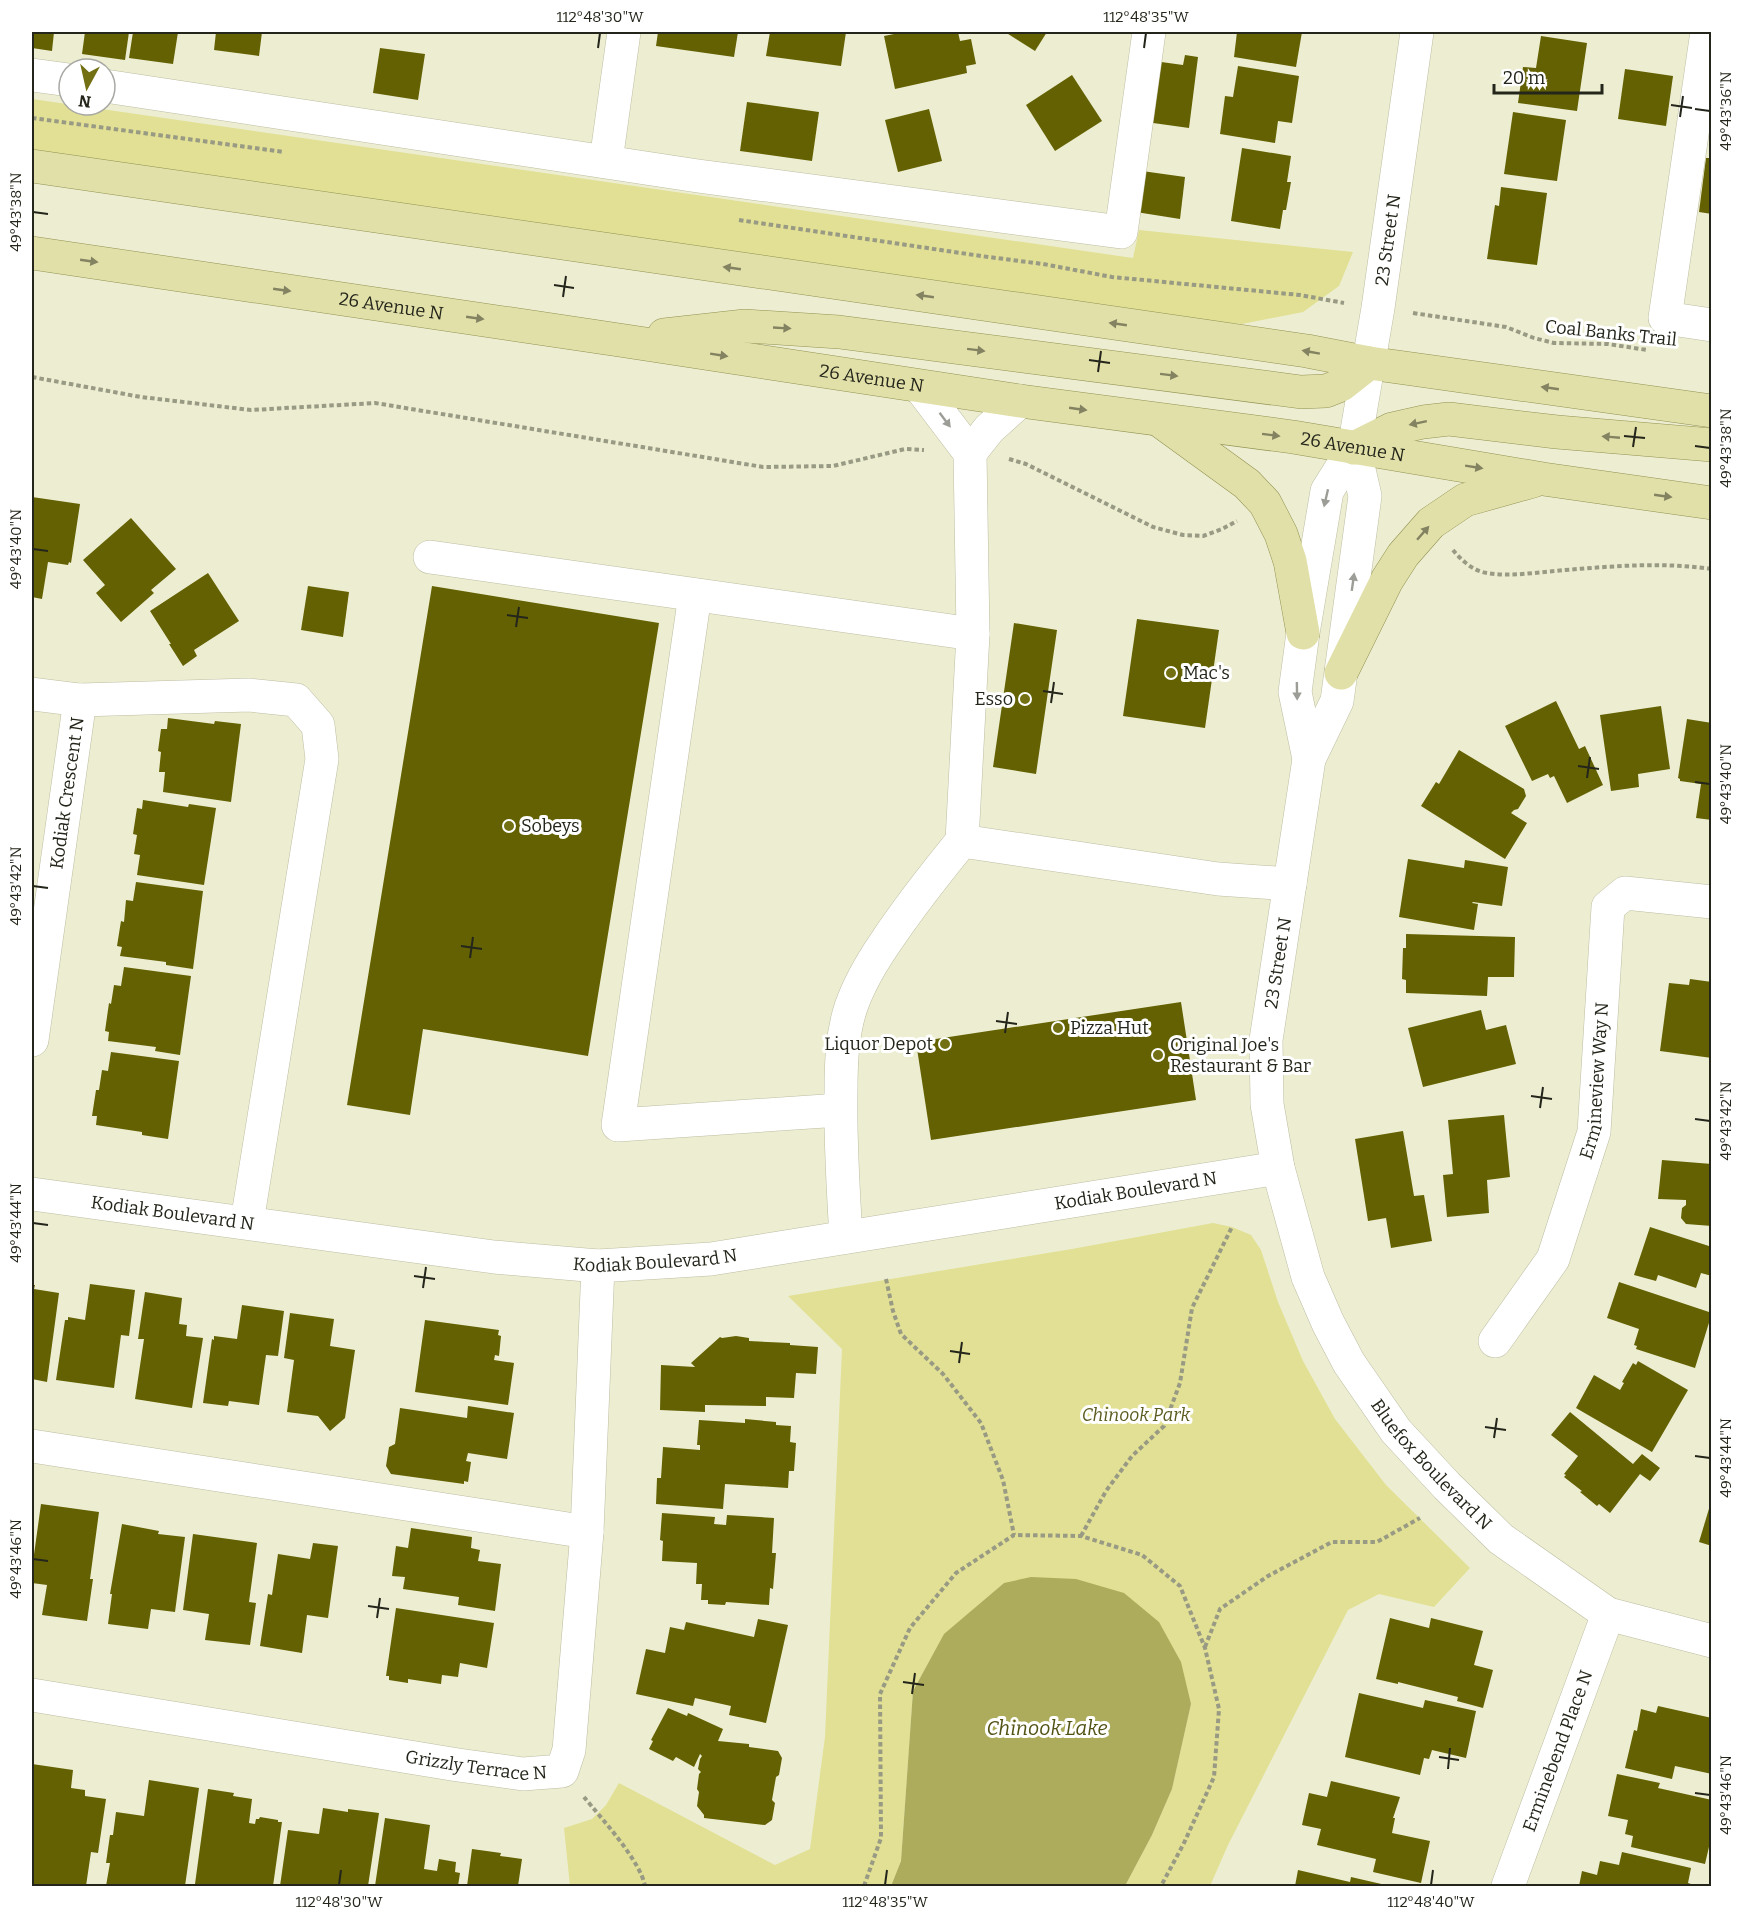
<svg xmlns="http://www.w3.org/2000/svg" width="1743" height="1918" viewBox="0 0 1743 1918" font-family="Bitter,serif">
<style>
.green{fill:#e1e094}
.water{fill:#adac5c}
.building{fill:#636102}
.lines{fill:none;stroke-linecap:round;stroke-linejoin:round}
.minor-casing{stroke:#bdbda2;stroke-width:34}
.major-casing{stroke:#929252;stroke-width:34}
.path{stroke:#999a84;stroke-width:4;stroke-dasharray:4.5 3;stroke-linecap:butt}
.minor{stroke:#fff;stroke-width:33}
.major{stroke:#e1e0a9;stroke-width:33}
.oneway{fill:#838362}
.oneway2{fill:#9d9d98}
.ticks{fill:none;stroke:#25261b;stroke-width:2}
.poi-dot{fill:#727012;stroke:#fff;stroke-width:2}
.labels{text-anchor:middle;stroke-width:6;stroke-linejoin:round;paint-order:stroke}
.street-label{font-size:18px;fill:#25261b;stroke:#fff}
.poi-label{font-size:18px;fill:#25261b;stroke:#fff;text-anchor:start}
.park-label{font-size:18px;font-style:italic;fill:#5c5b20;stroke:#fff}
.water-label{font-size:20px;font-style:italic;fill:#535215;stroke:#fff}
.neatline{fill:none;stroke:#25261b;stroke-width:2}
.ticks-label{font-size:15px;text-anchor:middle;fill:#25261b}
</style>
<rect width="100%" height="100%" fill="#edeed1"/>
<!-- green -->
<g class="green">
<polygon points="32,99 1133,258 1139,230 1353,252 1339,286 1303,312 1242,324 1187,319 32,160"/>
<polygon points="1213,1223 1232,1227 1251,1235 1261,1250 1278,1302 1303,1361 1335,1419 1386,1485 1470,1568 1434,1607 1379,1594 1348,1610 1228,1845 1210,1886 1125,1886 1152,1835 1172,1789 1191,1704 1004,1583 944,1635 913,1691 901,1861 891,1886 570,1886 564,1828 592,1819 606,1805 619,1783 775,1865 810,1849 825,1737 842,1349 788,1296 1072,1249"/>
</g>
<!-- water -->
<polygon class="water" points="1031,1577 1076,1579 1124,1593 1159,1622 1181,1662 1191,1704 1172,1789 1152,1835 1125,1886 891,1886 901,1861 913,1691 944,1634 1004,1583"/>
<!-- building -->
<g class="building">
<polygon points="32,32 54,32 52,51 32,48"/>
<polygon points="85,32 129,32 125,60 82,54"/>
<polygon points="133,32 178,32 173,64 129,58"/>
<polygon points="216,32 262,32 259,56 214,50"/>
<polygon points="658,32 738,32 734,57 656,46"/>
<polygon points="770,32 846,32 841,66 766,56"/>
<polygon points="904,32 958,32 960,41 971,39 976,64 966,66 967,73 895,89 884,36"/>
<polygon points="1005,32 1047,32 1035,51"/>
<polygon points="1237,32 1302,32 1296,67 1234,57"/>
<polygon points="1541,36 1587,43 1577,111 1518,103 1523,67 1536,68"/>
<polygon points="380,48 425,54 418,100 373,93"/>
<polygon points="1185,55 1198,57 1189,128 1146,122 1154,61 1183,65"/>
<polygon points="1238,66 1299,76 1292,123 1278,121 1275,143 1220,134 1225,96 1233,97"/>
<polygon points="1625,69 1673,76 1666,126 1618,119"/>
<polygon points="1072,75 1102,121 1055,151 1026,105"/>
<polygon points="747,102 819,112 812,161 740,151"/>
<polygon points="929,109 942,161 898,172 885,120"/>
<polygon points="1513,112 1566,120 1557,181 1504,174"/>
<polygon points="1242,148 1291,156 1287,182 1291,182 1286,210 1283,210 1280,229 1231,221"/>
<polygon points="1706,158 1712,158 1712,214 1699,212"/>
<polygon points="1142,171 1185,177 1180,219 1136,212"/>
<polygon points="1501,187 1547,193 1537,265 1487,259 1495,205 1499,206"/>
<polygon points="32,497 80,504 71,563 69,562 68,565 48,562 42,599 32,597"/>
<polygon points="131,518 176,569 151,590 154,593 121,622 96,593 105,585 83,560"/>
<polygon points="208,573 239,621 194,650 197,656 183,666 169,644 171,644 150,611"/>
<polygon points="308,586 349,592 343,637 301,630"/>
<polygon points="432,586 659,623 588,1056 423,1029 410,1115 347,1105"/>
<polygon points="1137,619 1219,630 1205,728 1123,716"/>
<polygon points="1014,623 1057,630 1036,774 993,767"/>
<polygon points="1556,701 1579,749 1585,746 1603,785 1567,803 1554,776 1550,778 1548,774 1532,781 1505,726"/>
<polygon points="1661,706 1670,769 1638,774 1639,787 1611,791 1600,715"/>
<polygon points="168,718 214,724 215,721 241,724 231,802 163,792 165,772 159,772 161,752 158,751 161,729 167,729"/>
<polygon points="1687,719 1712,723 1712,820 1696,818 1701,784 1680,781 1680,779 1678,778"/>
<polygon points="1459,750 1524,789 1526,796 1518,809 1514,810 1511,813 1527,823 1505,859 1421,806 1436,782 1439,784"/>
<polygon points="143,800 188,807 189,804 216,808 204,885 137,875 140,855 134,854 137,835 133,834 137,808 142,809"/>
<polygon points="1408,859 1464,868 1465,860 1508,867 1502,906 1473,902 1472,903 1478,904 1474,930 1399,917"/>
<polygon points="136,882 203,891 193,969 166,965 166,962 120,956 122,947 117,946 121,921 124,922 126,900 133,901"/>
<polygon points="1406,934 1515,937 1514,977 1488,977 1487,996 1406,993 1406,980 1402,979 1403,948 1406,948"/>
<polygon points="124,967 191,976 180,1055 155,1051 156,1047 108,1041 109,1032 105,1031 109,1003 111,1004 114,985 121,986"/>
<polygon points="1690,979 1712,982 1712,1058 1660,1051 1669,983 1689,985"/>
<polygon points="1181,1002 1196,1100 931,1140 916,1042"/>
<polygon points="1481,1010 1486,1030 1506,1025 1516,1064 1423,1087 1408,1028"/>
<polygon points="111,1052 179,1061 168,1139 142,1135 142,1132 96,1125 97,1116 92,1116 96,1090 99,1090 102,1070 108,1071"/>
<polygon points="1504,1115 1510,1177 1487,1180 1489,1213 1447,1217 1443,1175 1453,1174 1448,1120"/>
<polygon points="1403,1131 1414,1196 1424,1195 1432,1241 1391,1248 1386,1218 1368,1221 1355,1139"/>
<polygon points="1662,1160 1712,1164 1712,1226 1686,1224 1681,1218 1682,1208 1686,1205 1686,1200 1658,1199"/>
<polygon points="1650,1227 1712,1247 1712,1276 1701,1273 1696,1288 1658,1275 1656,1281 1634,1275"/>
<polygon points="1619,1282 1712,1313 1695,1368 1636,1349 1637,1346 1634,1345 1639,1329 1607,1318"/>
<polygon points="90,1284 135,1290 129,1336 121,1335 114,1388 56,1380 65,1320 68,1320 68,1317 85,1320"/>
<polygon points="32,1285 35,1285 34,1289 59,1293 47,1382 32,1379"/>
<polygon points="145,1292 182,1298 179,1324 187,1325 186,1336 203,1338 192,1408 135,1399 144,1339 138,1339"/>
<polygon points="242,1305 284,1311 278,1356 266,1355 259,1405 229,1401 228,1406 203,1403 212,1339 214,1340 214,1336 237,1339"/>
<polygon points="290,1313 334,1319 330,1346 355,1350 345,1418 330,1431 318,1416 287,1412 294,1360 284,1358"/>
<polygon points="425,1320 499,1330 498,1335 501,1336 499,1356 495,1355 494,1360 514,1363 508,1405 415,1392"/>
<polygon points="736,1336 749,1338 749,1341 790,1343 790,1345 818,1347 816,1374 796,1373 794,1398 766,1397 766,1406 705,1405 705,1412 660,1410 661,1365 695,1367 691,1363 720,1337 722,1338"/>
<polygon points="1638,1361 1688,1390 1652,1452 1576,1408 1594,1375 1620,1390 1624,1383 1622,1382 1633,1363 1636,1365"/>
<polygon points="468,1406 514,1413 507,1459 468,1453 466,1461 471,1462 468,1482 464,1481 464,1484 391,1474 386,1466 389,1447 395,1444 400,1408 467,1418"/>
<polygon points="1570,1412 1633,1464 1642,1454 1660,1468 1650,1481 1640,1474 1610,1513 1599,1504 1597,1506 1580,1492 1582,1491 1564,1477 1566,1475 1564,1474 1578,1456 1551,1435"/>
<polygon points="745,1419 776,1422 776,1425 791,1426 790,1442 796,1443 794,1471 789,1471 788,1488 725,1484 723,1509 656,1504 657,1478 661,1478 663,1447 700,1450 700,1445 697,1445 699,1420 745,1423"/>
<polygon points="1711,1502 1712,1502 1712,1546 1699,1542"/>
<polygon points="41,1504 99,1512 90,1579 93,1579 87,1621 42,1615 47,1585 32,1583 32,1569"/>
<polygon points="662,1513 715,1517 714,1524 726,1525 727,1515 774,1518 772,1553 776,1553 773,1589 770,1588 769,1605 726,1602 725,1605 708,1604 708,1600 701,1600 702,1584 696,1584 697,1563 662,1561 663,1541 660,1540"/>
<polygon points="122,1524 159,1531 158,1534 185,1537 175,1612 151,1609 148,1629 108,1624 112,1594 110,1594"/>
<polygon points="411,1528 472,1537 471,1548 480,1550 478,1561 501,1564 495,1611 458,1605 459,1597 403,1589 405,1577 392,1576 396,1546 408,1548"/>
<polygon points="193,1534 257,1543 249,1602 256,1603 250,1645 205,1640 209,1614 183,1610"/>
<polygon points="313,1543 338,1546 328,1618 307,1615 302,1653 260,1646 268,1594 272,1595 278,1554 310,1559"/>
<polygon points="396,1608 494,1623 487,1668 460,1663 458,1677 442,1675 441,1684 408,1679 408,1683 389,1680 389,1676 386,1676"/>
<polygon points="1390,1618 1429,1628 1431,1618 1483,1631 1474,1665 1493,1670 1483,1708 1457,1701 1458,1697 1398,1682 1398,1684 1376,1679"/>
<polygon points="758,1619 788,1625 766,1723 729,1715 731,1706 695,1698 693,1706 636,1694 646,1649 665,1653 670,1627 684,1630 686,1622 754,1637"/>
<polygon points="1359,1693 1423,1708 1425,1700 1476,1711 1466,1758 1432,1750 1429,1759 1424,1758 1420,1775 1345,1757"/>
<polygon points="1658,1706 1712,1718 1712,1774 1675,1766 1672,1779 1625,1768 1634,1730 1637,1731 1641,1709 1656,1713"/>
<polygon points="668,1708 687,1716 688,1713 723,1729 718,1741 749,1744 749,1747 778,1751 782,1758 779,1775 776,1777 772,1800 775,1803 772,1820 765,1825 704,1818 704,1815 697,1806 699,1792 697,1789 699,1774 701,1772 698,1769 700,1759 702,1756 700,1754 694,1767 676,1757 673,1761 649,1749 653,1741 651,1740"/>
<polygon points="32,1764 73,1770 71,1788 85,1790 85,1796 106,1799 98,1853 91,1852 86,1886 46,1886 32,1885"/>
<polygon points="1617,1774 1660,1783 1658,1788 1712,1800 1712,1834 1705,1864 1631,1847 1633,1836 1625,1834 1628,1820 1608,1816"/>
<polygon points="149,1780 199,1788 185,1886 106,1886 110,1863 106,1863 110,1835 113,1835 116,1812 144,1816"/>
<polygon points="1331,1781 1400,1797 1393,1818 1395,1818 1392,1833 1430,1841 1421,1883 1373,1872 1376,1859 1317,1845 1321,1829 1302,1825 1309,1793 1327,1797"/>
<polygon points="208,1789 234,1793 233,1796 252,1799 249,1823 255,1824 256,1819 259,1819 260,1817 278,1820 278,1822 282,1822 273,1886 197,1886 195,1884"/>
<polygon points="323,1808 348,1812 348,1809 379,1813 368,1886 280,1886 288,1830 319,1834"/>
<polygon points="385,1818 430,1825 424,1869 437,1871 439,1859 456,1862 455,1872 460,1873 458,1886 375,1886"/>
<polygon points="472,1849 501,1853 500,1856 522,1859 518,1886 467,1886"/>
<polygon points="1622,1852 1691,1868 1688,1883 1691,1884 1691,1886 1579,1886 1582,1871 1597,1875 1600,1861 1619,1865"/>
<polygon points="1298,1870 1350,1882 1351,1877 1390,1886 1295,1886"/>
</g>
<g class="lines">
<!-- minor casing -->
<g class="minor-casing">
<g id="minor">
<path id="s1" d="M1417,32L1378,308L1354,448L1365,496L1337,701L1309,759L1266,1040L1267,1104L1278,1168L1308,1277L1328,1323L1349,1363L1396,1431L1447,1486L1501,1539L1608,1614L1712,1641"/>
<polyline points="1707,32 1665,318 1712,325"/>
<polyline points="32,75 69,80"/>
<polyline points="105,86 698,176 1121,232 1149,32"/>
<polyline points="606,161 624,32"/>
<polyline points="920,387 970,453 973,634 962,841"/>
<polyline points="970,453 989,429 1020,401"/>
<polyline points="430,557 973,634"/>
<polyline points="695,595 618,1125 840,1110"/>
<polyline points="32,694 80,700 32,1040"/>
<polyline points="80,700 249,695 296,700 318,725 322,759 247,1222"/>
<polyline points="1309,759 1295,692 1303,633 1327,491 1354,448"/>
<path id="s2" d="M32,1194L494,1257L598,1266L711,1259L1278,1168"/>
<path d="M846,1237C843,1189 840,1141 841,1092C841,1063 842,1034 851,1007C859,984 872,962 885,943C909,907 935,874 962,841L1218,879L1290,884"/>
<path id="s3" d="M1495,1341L1553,1259L1594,1132L1608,907L1625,893L1712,902"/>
<polyline points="32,1446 587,1532"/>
<path id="s4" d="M32,1695L458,1765L523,1774L562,1771L569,1750L587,1532L598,1266"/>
<path id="s5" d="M1508,1886L1608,1614"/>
</g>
</g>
<!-- major casing -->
<g class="major-casing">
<g id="major">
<polyline points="32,166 1307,351 1369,363 1712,411"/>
<path id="s6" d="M32,253L619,340L1020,401L1293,437L1543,479L1712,503"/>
<polyline points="664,335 745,326 839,332 1301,392 1326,391 1341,385 1369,363"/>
<polyline points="1163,423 1247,484 1265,503 1281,534 1290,561 1303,633"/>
<polyline points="1354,448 1392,429 1423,422 1449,419 1557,432 1712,445"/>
<polyline points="1341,673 1387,580 1403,555 1431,523 1465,500 1533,481"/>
</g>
</g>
<!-- path -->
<g class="path">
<polyline points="32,118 284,152"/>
<polyline points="739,220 981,256 1043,264 1112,277 1300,295 1344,303"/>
<polyline points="1413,313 1506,327 1534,338 1554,343 1608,344 1647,350"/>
<polyline points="32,377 141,397 251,410 375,403 763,467 833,466 905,449 924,450"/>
<polyline points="1009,459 1026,464 1153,527 1183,535 1203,536 1222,529 1237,521"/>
<path d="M1453,550C1461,560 1473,571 1487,573C1512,577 1539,572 1565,570C1614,566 1663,562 1712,569"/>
<polyline points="886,1279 893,1311 901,1334 943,1374 981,1423 1003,1480 1014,1535"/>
<polyline points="1081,1536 1106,1491 1132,1456 1164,1426 1180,1383 1192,1308 1232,1227"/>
<polyline points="1205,1647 1220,1609 1268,1576 1332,1542 1377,1542 1420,1518"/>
<path d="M584,1797C601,1818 640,1860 645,1886"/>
<polyline points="864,1886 881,1838 880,1694 910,1628 956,1573 1014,1535 1081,1536 1142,1555 1180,1586 1205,1648 1219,1709 1214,1777 1184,1843 1161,1886"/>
</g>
<!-- minor -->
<use href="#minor" class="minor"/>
<!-- major -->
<use href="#major" class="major"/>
</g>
<!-- one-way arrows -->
<defs><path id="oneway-solid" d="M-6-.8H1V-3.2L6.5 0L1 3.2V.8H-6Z" transform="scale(1.5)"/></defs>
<g class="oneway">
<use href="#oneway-solid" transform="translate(89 261) rotate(8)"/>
<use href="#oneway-solid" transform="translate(732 268) rotate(-172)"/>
<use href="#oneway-solid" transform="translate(282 290) rotate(8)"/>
<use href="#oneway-solid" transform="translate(925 296) rotate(-172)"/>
<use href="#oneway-solid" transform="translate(475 318) rotate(8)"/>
<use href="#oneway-solid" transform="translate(1118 324) rotate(-172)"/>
<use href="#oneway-solid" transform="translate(782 328) rotate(3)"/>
<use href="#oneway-solid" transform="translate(976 350) rotate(7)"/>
<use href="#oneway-solid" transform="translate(1311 352) rotate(-170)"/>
<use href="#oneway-solid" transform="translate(719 355) rotate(9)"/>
<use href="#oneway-solid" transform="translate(1169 375) rotate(7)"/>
<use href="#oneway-solid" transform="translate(1550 388) rotate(-172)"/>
<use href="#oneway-solid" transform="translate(1078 409) rotate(8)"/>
<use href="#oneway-solid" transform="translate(1418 423) rotate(168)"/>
<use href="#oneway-solid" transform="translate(1271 435) rotate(7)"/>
<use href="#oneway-solid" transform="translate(1611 437) rotate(-175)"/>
<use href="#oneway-solid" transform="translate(1474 467) rotate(9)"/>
<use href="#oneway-solid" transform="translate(1663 496) rotate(8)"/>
<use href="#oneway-solid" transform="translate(1423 533) rotate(-49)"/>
</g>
<g class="oneway2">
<use href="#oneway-solid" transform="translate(945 420) rotate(53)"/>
<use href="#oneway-solid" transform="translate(1326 498) rotate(103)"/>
<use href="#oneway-solid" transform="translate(1353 582) rotate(-82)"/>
<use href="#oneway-solid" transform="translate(1297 691) rotate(89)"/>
</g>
<!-- ticks -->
<path class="ticks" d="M598,48L600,33M1144,48L1146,33M1671,105L1692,108M1695,109L1710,111M1680,117L1683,96M33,212L48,214M554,285L574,288M563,297L566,276M1089,360L1110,363M1098,372L1101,351M1624,436L1645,438M1695,446L1710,448M1633,447L1636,427M33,549L48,551M507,615L528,618M516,627L519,607M1043,691L1063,694M1051,703L1054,682M1578,766L1599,769M1587,778L1590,757M1695,782L1710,784M33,886L48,888M461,946L482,949M470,958L473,937M996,1021L1017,1024M1005,1033L1008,1012M1531,1096L1552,1099M1540,1108L1543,1087M1695,1119L1710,1121M33,1223L48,1225M414,1276L435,1279M423,1288L426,1267M950,1351L970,1354M959,1363L962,1342M1485,1427L1506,1430M1494,1438L1497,1418M1695,1456L1710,1458M33,1559L48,1561M368,1606L389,1609M377,1618L380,1598M903,1682L924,1685M912,1694L915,1673M1439,1757L1459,1760M1448,1769L1450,1748M1695,1793L1710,1795M339,1885L341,1870M885,1885L887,1870M1431,1885L1433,1870"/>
<!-- markers -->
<g class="poi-dot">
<circle cx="1171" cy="673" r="6"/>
<circle cx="1025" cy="699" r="6"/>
<circle cx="509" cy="826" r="6"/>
<circle cx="1058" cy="1028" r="6"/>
<circle cx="945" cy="1044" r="6"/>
<circle cx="1158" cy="1055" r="6"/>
</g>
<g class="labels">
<!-- street labels -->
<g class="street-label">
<text transform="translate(1388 240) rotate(-82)" y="6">23 Street N</text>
<text dy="6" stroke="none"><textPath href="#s6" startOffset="363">26 Avenue N</textPath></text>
<text transform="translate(1611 333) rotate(6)" y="6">Coal Banks Trail</text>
<text dy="6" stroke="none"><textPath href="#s6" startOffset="849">26 Avenue N</textPath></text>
<text dy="6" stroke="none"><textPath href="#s6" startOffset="1335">26 Avenue N</textPath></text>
<text transform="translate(67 793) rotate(-82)" y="6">Kodiak Crescent N</text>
<text transform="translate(1278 963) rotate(-81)" y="6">23 Street N</text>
<text dy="6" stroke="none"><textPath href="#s3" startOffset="285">Ermineview Way N</textPath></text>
<text dy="6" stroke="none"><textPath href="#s2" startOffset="1114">Kodiak Boulevard N</textPath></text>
<text dy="6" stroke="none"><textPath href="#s2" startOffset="142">Kodiak Boulevard N</textPath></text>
<text dy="6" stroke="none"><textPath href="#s2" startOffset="628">Kodiak Boulevard N</textPath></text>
<text dy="6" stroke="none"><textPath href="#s1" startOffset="1494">Bluefox Boulevard N</textPath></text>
<text dy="6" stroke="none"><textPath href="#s5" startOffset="144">Erminebend Place N</textPath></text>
<text dy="6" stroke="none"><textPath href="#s4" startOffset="450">Grizzly Terrace N</textPath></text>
</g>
<!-- poi labels -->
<g class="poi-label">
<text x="1183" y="679">Mac's</text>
<text x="1013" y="705" text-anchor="end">Esso</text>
<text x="521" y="832">Sobeys</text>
<text x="1070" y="1034">Pizza Hut</text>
<text x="933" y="1050" text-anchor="end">Liquor Depot</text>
<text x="1170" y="1051">Original Joe's<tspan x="1170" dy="21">Restaurant &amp; Bar</tspan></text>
</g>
<!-- park labels -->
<g class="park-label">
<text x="1136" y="1421">Chinook Park</text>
</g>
<!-- water labels -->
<g class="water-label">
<text x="1047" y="1735">Chinook Lake</text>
</g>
</g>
<!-- border -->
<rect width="1743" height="1918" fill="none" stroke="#ffffff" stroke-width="66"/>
<!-- north arrow -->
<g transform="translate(87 87) rotate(188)"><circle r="28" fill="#ffffff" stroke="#a8a8a4" stroke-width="1.5"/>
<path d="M0-4.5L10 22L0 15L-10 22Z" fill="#727012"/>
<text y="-9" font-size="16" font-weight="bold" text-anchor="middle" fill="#25261b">N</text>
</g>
<!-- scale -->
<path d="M1494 84v9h108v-9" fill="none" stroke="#25261b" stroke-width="3"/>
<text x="1503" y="84" font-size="18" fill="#25261b" stroke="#ffffff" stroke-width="4.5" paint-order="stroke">20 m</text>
<rect x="33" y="33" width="1677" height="1852" class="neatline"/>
<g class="ticks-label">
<text x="600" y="22">112°48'30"W</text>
<text x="1146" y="22">112°48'35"W</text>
<text transform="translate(1726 111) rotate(-90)" y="5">49°43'36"N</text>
<text transform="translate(16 212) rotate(-90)" y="5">49°43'38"N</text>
<text transform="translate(1726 448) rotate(-90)" y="5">49°43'38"N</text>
<text transform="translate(16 549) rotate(-90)" y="5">49°43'40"N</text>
<text transform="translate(1726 784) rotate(-90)" y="5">49°43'40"N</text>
<text transform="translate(16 886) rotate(-90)" y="5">49°43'42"N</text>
<text transform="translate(1726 1121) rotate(-90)" y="5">49°43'42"N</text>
<text transform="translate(16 1223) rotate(-90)" y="5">49°43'44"N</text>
<text transform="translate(1726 1458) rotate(-90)" y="5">49°43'44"N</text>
<text transform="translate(16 1559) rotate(-90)" y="5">49°43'46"N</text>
<text transform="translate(1726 1795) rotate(-90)" y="5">49°43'46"N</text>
<text x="339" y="1907">112°48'30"W</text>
<text x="885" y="1907">112°48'35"W</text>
<text x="1431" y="1907">112°48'40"W</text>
</g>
</svg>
